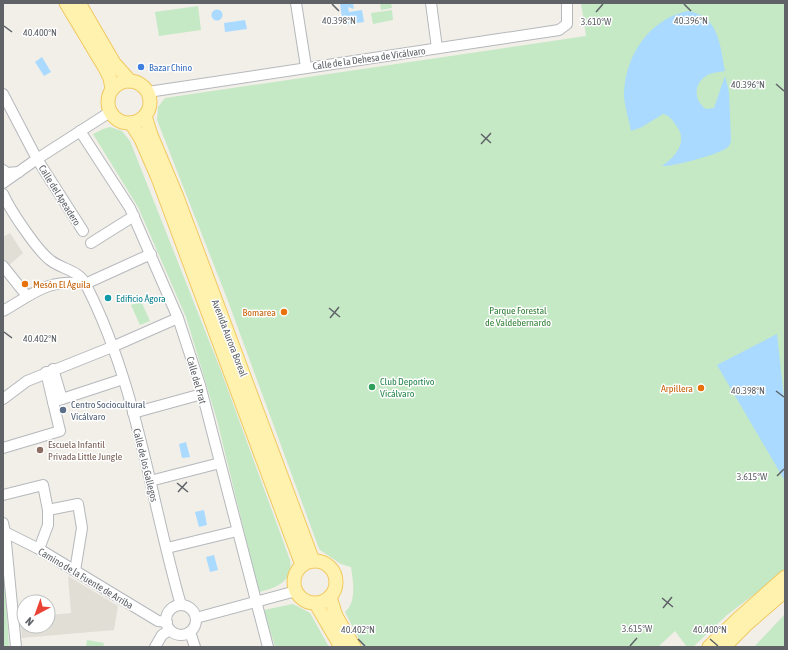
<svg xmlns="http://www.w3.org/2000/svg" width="788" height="650" viewBox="0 0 788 650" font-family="'Asap Condensed',sans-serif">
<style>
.education{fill:#e1ded6}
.green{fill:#c5e8c5}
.water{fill:#aadaff}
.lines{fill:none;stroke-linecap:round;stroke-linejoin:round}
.minor-casing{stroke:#b5b8bc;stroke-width:12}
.major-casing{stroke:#f2c960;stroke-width:15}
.minor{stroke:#fff;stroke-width:10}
.major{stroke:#fff2af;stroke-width:13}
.ticks{fill:none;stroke:#5f6368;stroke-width:1.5}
.shop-dot{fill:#3f7fe0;stroke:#fff;stroke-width:1.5}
.food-dot{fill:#e8710a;stroke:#fff;stroke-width:1.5}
.culture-dot{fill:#0f9aa8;stroke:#fff;stroke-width:1.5}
.leisure-dot{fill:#2e9e5b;stroke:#fff;stroke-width:1.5}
.service-dot{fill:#5c6f8a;stroke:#fff;stroke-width:1.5}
.education-dot{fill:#8d6e63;stroke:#fff;stroke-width:1.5}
.labels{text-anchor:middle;stroke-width:3;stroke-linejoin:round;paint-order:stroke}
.street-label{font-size:10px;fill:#5f6368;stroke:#fff}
.shop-label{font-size:10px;fill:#366cbe;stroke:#fff;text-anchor:start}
.food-label{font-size:10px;fill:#c56008;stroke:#fff;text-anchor:end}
.culture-label{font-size:10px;fill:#0d838f;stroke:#fff;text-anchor:start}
.park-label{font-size:10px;fill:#348238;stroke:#fff}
.leisure-label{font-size:10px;fill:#27864d;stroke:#fff;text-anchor:start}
.service-label{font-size:10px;fill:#4e5e75;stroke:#fff;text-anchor:start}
.education-label{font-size:10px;fill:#785e54;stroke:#fff;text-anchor:start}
.ticks-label{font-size:10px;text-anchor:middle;fill:#5f6368;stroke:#fff;stroke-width:3;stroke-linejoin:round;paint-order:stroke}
</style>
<rect width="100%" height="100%" fill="#f1efe8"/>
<!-- education -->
<g class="education">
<polygon points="10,233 23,253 7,267 3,261 3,237"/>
<polygon points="68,576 118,606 114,630 22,638 20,617 24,617 24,626 48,626 48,615 71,613"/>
</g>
<!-- green -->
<g class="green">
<polygon points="380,3 391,3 392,8 381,10"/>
<path d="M581,3H785V571L727,615L693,647H687L675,631L658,647H363L345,612C357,602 353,580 351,567L341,564L320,550L318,546L228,301L157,120L158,107L165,98L586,36Z"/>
<polygon points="198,6 201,30 159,36 155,12"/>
<polygon points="392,10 393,20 373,24 371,13"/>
<path d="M110,127L122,131L130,141L221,371L290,560C294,581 276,588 259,592L217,420L186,317L138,207L93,134L103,129Z"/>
<polygon points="141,301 150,321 140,325 131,305"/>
<polygon points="3,554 9,647 3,647"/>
<polygon points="293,604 310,613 329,647 275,647 264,610"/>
<polygon points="785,614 785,647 754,647"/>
<polygon points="87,640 104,643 103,647 86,647"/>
</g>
<!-- water -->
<g class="water">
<polygon points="340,3 353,4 354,9 348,7 349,12 362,10 364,22 343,25"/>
<circle cx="217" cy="15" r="5.5"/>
<path d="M688,11C719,16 720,45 725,71C719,72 710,73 706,76C693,84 694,101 706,109L714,108L725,76L729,92L731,139C731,142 730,145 728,147C721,154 672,167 662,166C677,156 689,140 675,124C672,119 668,115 663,114L642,127L631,131C629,119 624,106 624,94C625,56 649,19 688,11Z"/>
<polygon points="245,20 247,29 225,32 224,23"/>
<polygon points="42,57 51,72 44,76 35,62"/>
<polygon points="777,334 785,408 785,481 717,365"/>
<polygon points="186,442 190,457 182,458 179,444"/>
<polygon points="204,510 207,525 199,527 195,512"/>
<polygon points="214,555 218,570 210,572 206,557"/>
</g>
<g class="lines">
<!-- minor casing -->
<g class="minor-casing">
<g id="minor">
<polyline points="296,3 306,67"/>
<polyline points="431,3 437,48"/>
<polyline points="148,92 559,30 567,24 567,3"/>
<polyline points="3,94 37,159 83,231"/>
<polyline points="80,131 130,208 178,318 200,385 268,647"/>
<polyline points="3,170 7,173 19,172"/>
<polyline points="3,183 37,159 110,112"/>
<path d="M3,194C10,210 37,250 50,260C61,269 78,270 85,283C137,383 150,498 181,605"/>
<polyline points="91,243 134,216"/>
<polyline points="3,266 27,296"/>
<polyline points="85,284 151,254"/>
<path d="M3,311C33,294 48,278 85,284"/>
<polyline points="53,369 62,399"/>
<polyline points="46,372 53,402 123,379"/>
<polyline points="3,399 27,381 112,347 178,318"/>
<polyline points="133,413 202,394"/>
<polyline points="3,448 60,431 53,402"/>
<polyline points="150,481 220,463"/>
<polyline points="3,495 43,485 48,510 48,525 39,549"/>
<polyline points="48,510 78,504 82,528 75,571"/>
<polyline points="3,523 5,532 16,647"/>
<polyline points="5,532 39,549 158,621 167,622"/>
<polyline points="167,548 237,531"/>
<circle cx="181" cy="620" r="15"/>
<polyline points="196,618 296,591"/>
<polyline points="190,632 195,647"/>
<polyline points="155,647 162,635 170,630"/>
</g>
</g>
<!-- major casing -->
<g class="major-casing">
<g id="major">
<polyline points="66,3 105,68 110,78 112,89"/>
<polyline points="79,3 114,63 130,81"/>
<circle cx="129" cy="102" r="21"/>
<polyline points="145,116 151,135 177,197 313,561"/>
<polyline points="131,123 141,139 158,178 302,565"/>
<circle cx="315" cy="582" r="21"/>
<polyline points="330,597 336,616 354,647"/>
<polyline points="316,604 341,647"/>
<polyline points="709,647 740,617 785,577"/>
<polyline points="724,647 748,623 785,591"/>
</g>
</g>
<!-- minor -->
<use href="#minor" class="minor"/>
<!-- major -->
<use href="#major" class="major"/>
</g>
<!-- ticks -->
<path class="ticks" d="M332,4L339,11M684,4L691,11M596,12L603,4M4,26L12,32M776,84L784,91M481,134L491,143M481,144L491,133M329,308L340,317M330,318L339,307M4,332L12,338M776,391L784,397M777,476L784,469M177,483L188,492M178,492L187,482M662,598L673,607M663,608L672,597M358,639L365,646M710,639L718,646M630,646L637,638"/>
<!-- markers -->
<circle class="shop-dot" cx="141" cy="67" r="4"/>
<g class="food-dot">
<circle cx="25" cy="284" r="4"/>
<circle cx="284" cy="312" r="4"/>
<circle cx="701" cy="388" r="4"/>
</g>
<circle class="culture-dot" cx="108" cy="298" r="4"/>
<circle class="leisure-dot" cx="372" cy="387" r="4"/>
<circle class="service-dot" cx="63" cy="410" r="4"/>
<circle class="education-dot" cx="40" cy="450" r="4"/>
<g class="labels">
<!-- street labels -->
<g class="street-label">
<text transform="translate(369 58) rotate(-8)" y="4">Calle de la Dehesa de Vicálvaro</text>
<text transform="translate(60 195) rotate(58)" y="4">Calle del Apeadero</text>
<text transform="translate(230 338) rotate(69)" y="4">Avenida Aurora Boreal</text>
<text transform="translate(197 380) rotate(74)" y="4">Calle del Prat</text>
<text transform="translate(146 465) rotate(76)" y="4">Calle de los Gallegos</text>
<text transform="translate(86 578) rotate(31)" y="4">Camino de la Fuente de Arriba</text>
</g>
<!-- shop labels -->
<g class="shop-label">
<text x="149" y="71">Bazar Chino</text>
</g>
<!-- food labels -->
<g class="food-label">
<text x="33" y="288" text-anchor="start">Mesón El Águila</text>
<text x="276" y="316">Bomarea</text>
<text x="693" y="392">Arpillera</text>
</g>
<!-- culture labels -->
<g class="culture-label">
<text x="116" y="302">Edificio Ágora</text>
</g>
<!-- park labels -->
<g class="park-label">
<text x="518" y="314">Parque Forestal<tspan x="518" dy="12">de Valdebernardo</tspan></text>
</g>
<!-- leisure labels -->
<g class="leisure-label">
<text x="380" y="385">Club Deportivo<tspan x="380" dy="12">Vicálvaro</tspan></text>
</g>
<!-- service labels -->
<g class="service-label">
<text x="71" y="408">Centro Sociocultural<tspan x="71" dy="12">Vicálvaro</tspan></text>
</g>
<!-- education labels -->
<g class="education-label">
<text x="48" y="448">Escuela Infantil<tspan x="48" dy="12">Privada Little Jungle</tspan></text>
</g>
</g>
<g class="ticks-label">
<text x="691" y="24">40.396°N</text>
<text x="339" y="24">40.398°N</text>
<text x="596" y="25">3.610°W</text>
<text x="40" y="36">40.400°N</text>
<text x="748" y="88">40.396°N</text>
<text x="40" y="342">40.402°N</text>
<text x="748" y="394">40.398°N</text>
<text x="752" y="480">3.615°W</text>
<text x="637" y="632">3.615°W</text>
<text x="358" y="633">40.402°N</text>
<text x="710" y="633">40.400°N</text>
</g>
<!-- border -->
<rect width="788" height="650" fill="none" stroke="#5f6368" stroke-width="8"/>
<!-- north arrow -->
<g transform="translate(36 614) rotate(221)"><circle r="19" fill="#ffffff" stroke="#bfc1c3"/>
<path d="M0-3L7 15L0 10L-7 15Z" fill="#ea4335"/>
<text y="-6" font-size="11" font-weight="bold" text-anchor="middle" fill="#5f6368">N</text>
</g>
</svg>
